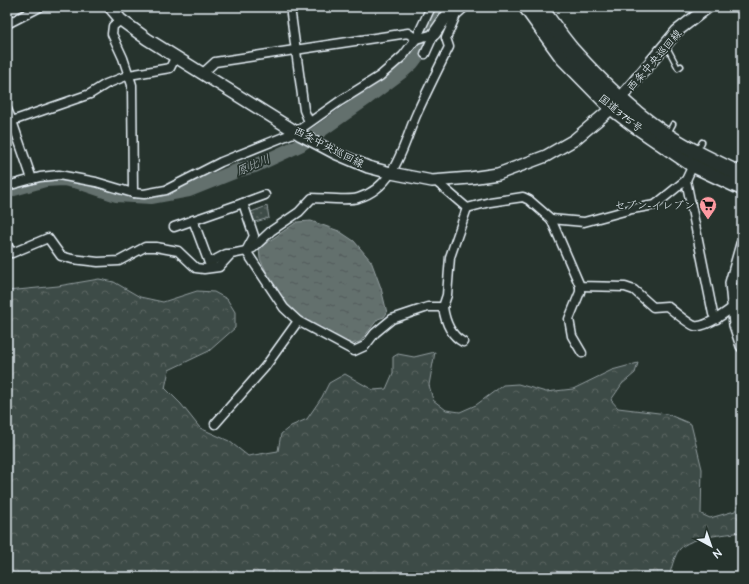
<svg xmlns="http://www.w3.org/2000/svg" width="749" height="584" viewBox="0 0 749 584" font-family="'Architects Daughter','Klee One',sans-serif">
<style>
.forest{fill:url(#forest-crowns);stroke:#939ea0}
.park{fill:url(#park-dots);stroke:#939ea0}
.water{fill:url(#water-ripples);stroke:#98a3a5}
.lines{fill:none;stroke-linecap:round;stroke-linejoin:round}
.river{stroke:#636f6d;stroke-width:14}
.lane-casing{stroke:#e8f1f8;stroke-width:7}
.street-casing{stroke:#e8f1f8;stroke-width:11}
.secondary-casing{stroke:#e8f1f8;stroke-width:14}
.highway-casing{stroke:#e8f1f8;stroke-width:17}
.lane{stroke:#26332d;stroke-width:4}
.street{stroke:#26332d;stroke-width:8}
.secondary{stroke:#26332d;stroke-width:11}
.highway{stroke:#26332d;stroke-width:14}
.labels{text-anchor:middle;stroke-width:3.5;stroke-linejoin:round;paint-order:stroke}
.street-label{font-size:11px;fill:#e8f1f8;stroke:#26332d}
.poi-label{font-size:11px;fill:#e8f1f8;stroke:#26332d;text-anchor:end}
.water-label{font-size:12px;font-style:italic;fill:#b3bdc0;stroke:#26332d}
</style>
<defs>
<pattern id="forest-crowns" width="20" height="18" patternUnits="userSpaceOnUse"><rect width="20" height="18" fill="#3e4b47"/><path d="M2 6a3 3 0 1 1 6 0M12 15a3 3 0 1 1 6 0" fill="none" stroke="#5a6562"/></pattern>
<pattern id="park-dots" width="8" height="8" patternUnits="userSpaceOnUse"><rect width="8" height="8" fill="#3e4b47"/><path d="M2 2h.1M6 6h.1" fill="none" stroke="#5a6562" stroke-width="1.8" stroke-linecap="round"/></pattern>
<pattern id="water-ripples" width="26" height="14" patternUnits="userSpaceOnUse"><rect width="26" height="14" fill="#636f6d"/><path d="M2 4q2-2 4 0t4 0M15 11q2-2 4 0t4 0" fill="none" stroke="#535a5a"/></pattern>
</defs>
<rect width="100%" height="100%" fill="#26332d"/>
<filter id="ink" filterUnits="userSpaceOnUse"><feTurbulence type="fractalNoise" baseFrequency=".025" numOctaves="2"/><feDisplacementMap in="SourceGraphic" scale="8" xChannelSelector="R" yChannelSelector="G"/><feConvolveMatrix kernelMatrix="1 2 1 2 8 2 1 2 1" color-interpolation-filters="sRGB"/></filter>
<g filter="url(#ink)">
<!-- forest -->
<path class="forest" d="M99,279L114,282L140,297L163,302L197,291L214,292L227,299L235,312V328L209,351L169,370L165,388L181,404L200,428L229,441L248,456L278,451L281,434L291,426L307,419L322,397L329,383L345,374L373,390L386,389L393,373V357L398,354L414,357L435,352L429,385L433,400L446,410L460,412L476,405L503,385L518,384L546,392L573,389L612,370L638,363L635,373L622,384L611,400L618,408L667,414L691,424L702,469L701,514L710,518L735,511L742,497V532C725,535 690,536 679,550C674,556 671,570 669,577H7V291L58,286Z"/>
<!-- park -->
<polygon class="park" points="267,206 269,218 255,222 251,212"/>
<!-- water -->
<polygon class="water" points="311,221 339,231 354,241 371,261 381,288 387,313 384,317 378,319 360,342 351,344 341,341 304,320 292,310 277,293 260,259 259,248 297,222"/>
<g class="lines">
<!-- river -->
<polyline class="river" points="7,191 45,180 63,179 78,182 116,195 151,197 189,190 239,170 255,166 300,145 367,98 403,71 412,63 418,55 429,28 444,7"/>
<!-- lane casing -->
<g class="lane-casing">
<g id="lane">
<polyline points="666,45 678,68 681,66"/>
<polyline points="668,133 673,124"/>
<polyline points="697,151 702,142"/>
</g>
</g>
<!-- street casing -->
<g class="street-casing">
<g id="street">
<polyline points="290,7 304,110 309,122"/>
<polyline points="121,20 113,26 112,34 123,58 132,85 133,193"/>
<polyline points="7,24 40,7"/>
<polyline points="425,54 434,34"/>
<polyline points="202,74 215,62 408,33 416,39 434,34"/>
<polyline points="7,109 12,121 90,94 106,84 129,75 170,68 175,58"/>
<polyline points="12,121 32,179"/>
<polyline points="686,180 713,314 717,319"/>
<polyline points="437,181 439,184 467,208"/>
<polyline points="7,186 40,177 59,175 96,182 133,193 144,194 166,190 221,162 296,132 340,101 380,76 403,56 416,39 431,7"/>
<polyline points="243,203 254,236 246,251"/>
<path d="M467,208L490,202L523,197L529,200L551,219L580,286L625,287L634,290L653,307L667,306C672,310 690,325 695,326C708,328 732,308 742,300"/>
<polyline points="551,219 584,222 632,209 655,205 686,180 693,165"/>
<polyline points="193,220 209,263 226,254 230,254"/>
<polyline points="174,227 243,203 265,195"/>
<path d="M7,245L12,253L48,238L61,256L72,259L98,262L119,261L145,247H156L178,251L196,268L204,269L219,267L231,254L246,251L253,248L271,231L299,212L312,198C323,198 350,201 358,198C396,187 403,144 417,113C427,91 438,69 449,47L446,38L456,15L465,7"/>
<polyline points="246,251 284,308 298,321 354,351 365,346 375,333 392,319 428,307 443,307 447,295 450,257 467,208"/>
<polyline points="580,286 580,292 569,319 572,336 582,353"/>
<path d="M443,307C445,321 450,335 463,342"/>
<polyline points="215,424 265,367 298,321"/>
</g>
</g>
<!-- secondary casing -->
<g class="secondary-casing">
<g id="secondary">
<polyline points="110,7 121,20 147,39 301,135 335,153 368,167 391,173 432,181 470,178 498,174 546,156 574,140 612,108 677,31 708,7"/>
<polyline points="434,34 448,14 457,7"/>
<polyline points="742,244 731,283 735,325 742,346"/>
</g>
</g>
<!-- highway casing -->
<g class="highway-casing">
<g id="highway">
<polyline points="526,7 563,58 612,108 633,124 693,165 742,188"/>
<path d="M540,7C551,22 561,37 573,51C599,80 627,108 659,130C685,148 713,161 742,175"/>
</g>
</g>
<!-- lane -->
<use href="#lane" class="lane"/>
<!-- street -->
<use href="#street" class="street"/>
<!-- secondary -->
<use href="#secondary" class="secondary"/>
<!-- highway -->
<use href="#highway" class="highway"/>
</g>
</g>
<!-- icons -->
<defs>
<g id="supermarket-pin" transform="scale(0.9)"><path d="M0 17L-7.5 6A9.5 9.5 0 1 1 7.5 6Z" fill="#ff9aa2" stroke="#26332d"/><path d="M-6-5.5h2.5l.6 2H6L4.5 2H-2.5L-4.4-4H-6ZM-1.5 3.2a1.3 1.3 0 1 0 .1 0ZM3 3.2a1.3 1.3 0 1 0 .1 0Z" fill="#111"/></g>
</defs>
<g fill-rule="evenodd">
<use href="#supermarket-pin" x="708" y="205"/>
</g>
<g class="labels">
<!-- street labels -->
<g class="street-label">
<text transform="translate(654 60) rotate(-49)" y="4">西条中央巡回線</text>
<text transform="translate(621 113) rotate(39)" y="4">国道375号</text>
<text transform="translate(329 147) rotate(27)" y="4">西条中央巡回線</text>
</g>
<!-- poi labels -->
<g class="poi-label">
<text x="695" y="209">セブン-イレブン</text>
</g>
<!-- water labels -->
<g class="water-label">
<text transform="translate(253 165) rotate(-23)" y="4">原比川</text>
</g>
</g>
<!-- margin -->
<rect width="749" height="584" fill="none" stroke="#26332d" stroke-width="24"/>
<rect x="12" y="12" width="725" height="560" fill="none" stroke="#e8f1f8" stroke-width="1.5" filter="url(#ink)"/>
<!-- north arrow -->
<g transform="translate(711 546) rotate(140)" stroke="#26332d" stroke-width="3" paint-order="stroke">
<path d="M0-3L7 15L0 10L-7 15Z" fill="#e8f1f8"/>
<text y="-6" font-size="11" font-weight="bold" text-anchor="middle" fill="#e8f1f8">N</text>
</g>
</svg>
